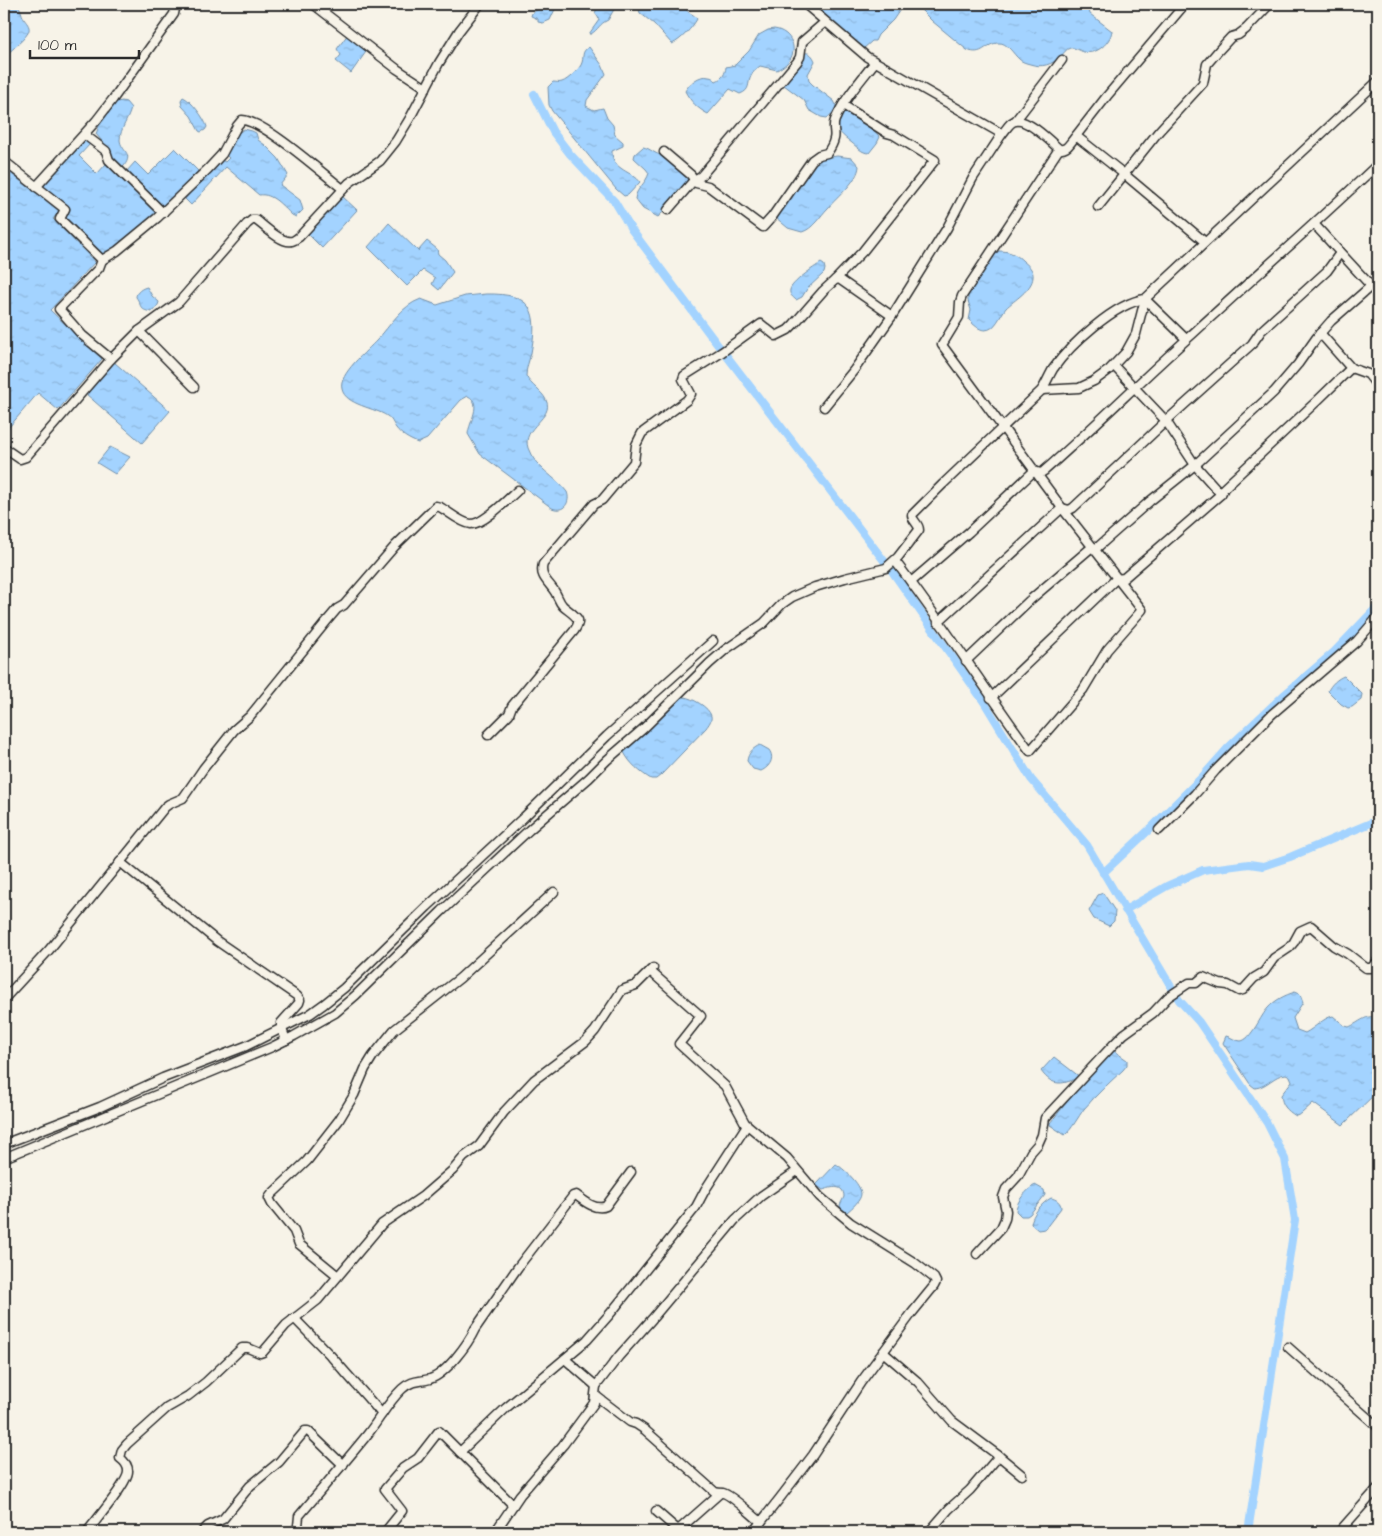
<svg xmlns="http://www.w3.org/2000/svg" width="1382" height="1536" viewBox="0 0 1382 1536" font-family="'Architects Daughter',sans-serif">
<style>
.water{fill:url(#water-ripples);stroke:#7390aa}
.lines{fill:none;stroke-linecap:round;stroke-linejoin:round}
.canal{stroke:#a3d3ff;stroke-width:8}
.minor-casing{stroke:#2b2b2b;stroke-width:11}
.minor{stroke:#f7f3e8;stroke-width:8}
</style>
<defs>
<pattern id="water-ripples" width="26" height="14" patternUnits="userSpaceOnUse" patternTransform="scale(1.25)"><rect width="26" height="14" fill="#a3d3ff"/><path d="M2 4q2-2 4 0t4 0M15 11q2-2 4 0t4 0" fill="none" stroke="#8cb5db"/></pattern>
</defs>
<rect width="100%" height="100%" fill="#f7f3e8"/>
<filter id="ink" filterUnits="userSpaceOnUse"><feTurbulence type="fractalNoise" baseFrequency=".02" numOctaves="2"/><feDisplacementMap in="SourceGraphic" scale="10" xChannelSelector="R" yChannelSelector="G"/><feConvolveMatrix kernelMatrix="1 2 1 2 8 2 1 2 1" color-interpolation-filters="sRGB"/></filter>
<g filter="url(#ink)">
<!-- water -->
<g class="water">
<path d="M4,4H17C21,8 21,13 24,19C26,22 30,26 29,30C28,37 10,51 4,57Z"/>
<polygon points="541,4 554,4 556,7 550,20 543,23 538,22 538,19 531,16 532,13 538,9"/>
<path d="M606,4H617L608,20C599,24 599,29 591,34H589L599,20L598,17L595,13L598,6H603Z"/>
<path d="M641,4H684C685,14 693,12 697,19C692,28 681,40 672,44L654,24L640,13L639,9Z"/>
<polygon points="811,4 904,4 893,20 878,35 875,41 872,41 863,49"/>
<path d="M915,4H1093L1089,10L1090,14L1112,31C1110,43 1097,55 1084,52C1080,51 1075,47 1070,48C1066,49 1064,53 1061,56C1052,65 1042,68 1030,64C1026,63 1022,62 1019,59C1014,55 1007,42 999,43C985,43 983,57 967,50L932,21Z"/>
<path d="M774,29C791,31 800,50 787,63C784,66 780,68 777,70L760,66C756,69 753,72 751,76C747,84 751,90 740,94L730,89L708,114C698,109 690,101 685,91C689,84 699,74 709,77C712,77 714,79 716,81C723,78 725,74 726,67L735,65L749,51L759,35L768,30Z"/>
<polygon points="348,34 368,49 351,73 336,61 341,55 337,49"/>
<path d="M589,47L602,65L606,74L587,100L586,106L594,110L603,108L607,118L613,125L615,135L623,142V146L612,151C611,170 634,172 640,182L628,195L624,196L616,189L552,111L549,105L548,87L553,82C556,82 559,83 562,82C568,80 578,70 581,65C585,57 580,52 589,47Z"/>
<path d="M805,53C810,52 813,56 815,61L808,74L809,81L813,85L834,101L836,105L835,111L827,118L821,117L809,110L804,100L784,85V82Z"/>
<path d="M183,97C191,100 205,119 207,127L205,130L201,132L199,131L191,116L182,106L181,100Z"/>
<path d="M122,101L126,102L131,108C129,119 120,128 120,140C121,151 134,153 124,166H120L113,160L107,147L96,134L99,126L115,104L117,102Z"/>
<path d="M846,111L868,124L880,137L877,143L869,153C862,153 857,147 852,143C839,133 829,125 846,111Z"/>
<path d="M244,129L252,131L256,133L258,140L265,145L278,158L288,175L280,185L300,200L303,210L296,217L292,215C282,206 273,193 259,195L226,167L191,205L185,199L220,159L225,162L229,158L225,154L237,134Z"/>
<polygon points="85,139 90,144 79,156 97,174 106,164 159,213 112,253 102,256 64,219 68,211 41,187"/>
<path d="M643,147C650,148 655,155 663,155L687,176C688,178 688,179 688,180C687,186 663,213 658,217L643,209L635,199C636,188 646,184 649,173L646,169L634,158L635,154Z"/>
<polygon points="175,148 198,171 162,208 126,172 135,162 148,175"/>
<path d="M837,156L852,158L859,166C858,181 837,197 828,208C820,216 813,229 802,232L788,228L775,217L811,166L818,159Z"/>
<polygon points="4,168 59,211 53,219 95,262 50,310 102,359 58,410 38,393 4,433"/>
<polygon points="342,196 357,210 322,248 307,233"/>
<polygon points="389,223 418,251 427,241 437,249 438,254 445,260 453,272 439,290 432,284 435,278 423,270 407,286 368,247"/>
<path d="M999,251C1009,251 1016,254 1023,261C1028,265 1034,270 1033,277C1032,290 1014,300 1006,308C1000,315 996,330 985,330C979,330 973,324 969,320L971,310L968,301V293L979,276L986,269L990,260Z"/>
<path d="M821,263L824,265L825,269L824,273L807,289L802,297L796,300C793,297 789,295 790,290C791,283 814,267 821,263Z"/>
<path d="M147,287L152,296L159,302L158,305L152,312C138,310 142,305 136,297C136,292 142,288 147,287Z"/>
<path d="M486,294C532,293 539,310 531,353C529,361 526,368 526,376C531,386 542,391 546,400C555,418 521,427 528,448C535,468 555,476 567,492C571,502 564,513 552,508L480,454L468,434C469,422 483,403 468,396L461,400L427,439L418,443C410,440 401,435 396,428C393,424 392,419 387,416C376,408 345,405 342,389C338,374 367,351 377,340C390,326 401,306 421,299L437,305L465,296Z"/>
<polygon points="114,362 170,411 142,443 86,394"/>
<polygon points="110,447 130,457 115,474 97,463"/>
<path d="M1344,676L1362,694L1361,700L1352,707L1348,708L1341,704L1328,691C1330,685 1338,678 1344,676Z"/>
<path d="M684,697C692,698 709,707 711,716C712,720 709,724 706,728L661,775L656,779H651C641,773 629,763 624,752L679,698Z"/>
<path d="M760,745L769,750C775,758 770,767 761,771L753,769L747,761C748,753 753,748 760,745Z"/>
<polygon points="1103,893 1115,911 1114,921 1109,926 1094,919 1089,911 1098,895"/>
<path d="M1295,992L1300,994L1303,1002L1293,1018L1297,1030L1305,1033C1315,1028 1323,1018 1333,1016L1345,1026L1349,1027C1359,1023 1367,1013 1378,1018V1091L1343,1125L1313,1103L1301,1114L1296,1116C1286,1110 1282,1105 1281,1095L1292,1081L1290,1076L1286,1074C1274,1075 1267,1087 1255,1088L1250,1084L1223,1043L1226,1036C1231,1037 1236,1041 1241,1041C1251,1040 1261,1015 1268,1008C1275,1000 1285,995 1295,992Z"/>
<path d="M1112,1051H1114L1127,1060V1065L1123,1070C1110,1082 1096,1095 1084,1109C1078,1117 1072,1129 1065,1135L1050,1125V1123L1080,1086Z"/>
<path d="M1054,1057L1080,1077C1064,1084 1053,1088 1041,1071Z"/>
<path d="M836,1164C843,1168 861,1184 861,1194C861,1200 852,1208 847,1212L841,1209L840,1205L844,1197C844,1184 832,1187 823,1190L816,1185Z"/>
<path d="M1035,1185L1044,1190L1045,1195L1030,1214L1027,1216H1021L1016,1211C1016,1201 1027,1190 1035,1185Z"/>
<path d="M1051,1198C1056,1199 1061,1202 1061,1208L1045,1229L1038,1230L1031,1224C1032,1214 1042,1203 1051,1198Z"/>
</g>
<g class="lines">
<!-- canal -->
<g class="canal">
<polyline points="534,94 553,132 570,154 615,202 631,229 720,348"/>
<polyline points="726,355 885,562"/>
<polyline points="891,570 984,702 1031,779 1087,845 1179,1000 1199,1022 1222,1056 1267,1123 1285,1159 1295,1220 1248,1532"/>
<polyline points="1103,873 1151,828 1203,776 1228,748 1285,694 1334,652 1378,606"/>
<polyline points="1125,910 1167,886 1203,870 1249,864 1263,866 1290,857 1378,820"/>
</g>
<!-- minor casing -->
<g class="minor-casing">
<g id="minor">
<polyline points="313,4 397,69 426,88"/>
<path d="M805,4L867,57L1002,134C1006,130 1010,121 1016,121C1028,119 1050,141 1059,149C1066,150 1068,146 1072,141L1107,96L1185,4"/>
<polyline points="1016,120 1062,60"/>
<polyline points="85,135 106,151 109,160 163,213"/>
<polyline points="1076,136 1124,174 1205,242"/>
<path d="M664,152L691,175L696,183L708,186L763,227L772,217L812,160L819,155L827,153C830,149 833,144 834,139C836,133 832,127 835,120C844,99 861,80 875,62"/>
<polyline points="4,161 65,209 60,219 102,260 99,268 59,309 82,335 111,359"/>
<polyline points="36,187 96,121 113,99 174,14 176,4"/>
<polyline points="1098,207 1159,131 1203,83 1207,64 1219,50 1231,37 1238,35 1246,29 1270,4"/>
<polyline points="668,210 694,180 701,176 797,62 800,57 802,42 825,22"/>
<polyline points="1314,224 1371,286"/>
<path d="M102,260L117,251L157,218L208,169L222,154L237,126L242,120C265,121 323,174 343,189"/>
<polyline points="835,280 863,251 935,160 894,135 887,133 843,105"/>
<polyline points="1145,299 1186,339"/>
<polyline points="139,331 194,387"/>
<polyline points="1320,333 1351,368 1368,374 1378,387"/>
<polyline points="1114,366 1166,421 1195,465 1221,494"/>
<polyline points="1042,390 1079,388 1094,381 1109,370 1126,352 1136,334 1145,299"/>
<polyline points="824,407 854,370 892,316"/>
<path d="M4,448L20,459L26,457L111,359L139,331L179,302L247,224L252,220H256C264,226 282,244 292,241C294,241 297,238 299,237L349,183L380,161L396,141L410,118L439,63L459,31L480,4"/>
<path d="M895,561C942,622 984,688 1030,751L1083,690L1107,650L1142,610L1062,508L942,345L959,317L960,302L962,296L1059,149"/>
<path d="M911,582L969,532L1034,471L1041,473L1044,471C1093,428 1139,382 1187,339C1251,280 1316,223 1378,164"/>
<polyline points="938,622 1062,508 1069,510 1073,508 1166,421 1252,344 1261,331 1327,271 1340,253"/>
<polyline points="966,661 1030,600 1092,547 1097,548 1099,546 1150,501 1195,465 1274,392 1298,364 1317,337 1331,321 1371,286 1378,281"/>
<polyline points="991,698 1116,579 1124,578 1221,494 1224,488 1317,401 1351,368"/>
<path d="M488,735L509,714L512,706L574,631C576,628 579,624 578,620C575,614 567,610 563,606C559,602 558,597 555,592C549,582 539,577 543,564L594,504L602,500L634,462L636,445L642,433L687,400L691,394L683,379L684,376L722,352L761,324L776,336L788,330L794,324L823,291L835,280L839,279L892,316L947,228L973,178L1002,134"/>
<polyline points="1159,830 1195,794 1216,770 1272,714 1357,641 1378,617"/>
<polyline points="120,862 217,941 297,996 300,1000 299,1003 281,1023 283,1032 286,1040"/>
<polyline points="650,971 701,1016 679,1044 725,1086 745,1123 787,1158 820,1197 851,1223 915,1263 934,1278 936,1282 934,1286 912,1313 861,1382 813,1455 780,1498 753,1532"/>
<path d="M4,999L49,950L165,807L169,804L183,798L203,769L234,730L250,716L326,622L337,609L344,605L395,546L436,506L440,507C449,512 461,523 471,524C484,524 508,499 518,490"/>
<polyline points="4,1144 100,1107 163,1078 246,1046 310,1014 324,1004 344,988 427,907 524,817 607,736 713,641"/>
<path d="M4,1158L272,1047L294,1036L335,1013L356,995L442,911L529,830L589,778L607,760L644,728L710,663L725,650L764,623L782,604L792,597L815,587L845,578L886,568L898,557L919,530C919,523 912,521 912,515L943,484L1042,390C1046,383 1049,376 1053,369C1070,345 1115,303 1145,299L1378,81"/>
<polyline points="977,1254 1001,1228 1005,1219 1006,1211 1003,1197 1006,1189 1018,1176 1031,1152 1038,1144 1042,1135 1045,1118 1114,1044 1124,1034 1153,1013 1168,997 1189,983 1196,983 1203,977 1220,984 1228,985 1239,991 1243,990 1254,978 1264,972 1274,958 1289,948 1294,942 1300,931 1311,926 1334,946 1348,954 1366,968 1371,968 1378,961"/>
<polyline points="338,1276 299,1244 294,1231 272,1204 269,1198 272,1194 307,1161 339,1120 354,1095 365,1069 373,1056 394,1030 460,978 554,892"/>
<polyline points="294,1318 330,1355 382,1414"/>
<polyline points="1288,1347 1378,1427"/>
<polyline points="883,1352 918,1382 952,1421 999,1456"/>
<polyline points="565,1359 596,1386"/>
<path d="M596,1396L630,1422L636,1424L645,1430L715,1492C718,1493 721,1493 723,1493C732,1495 753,1516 761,1522"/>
<polyline points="460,1452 506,1408 587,1340 610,1314 696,1207 705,1190 747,1125"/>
<polyline points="656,1511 680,1532"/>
<polyline points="4,1530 5,1532"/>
<path d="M87,1532C95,1521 129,1482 128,1471C128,1465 124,1461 120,1458L122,1450L127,1444L167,1408L188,1396L206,1382L242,1348H248L260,1353L263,1352L286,1325L318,1300L382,1224L423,1196L453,1170L464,1157L479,1146L504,1112L534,1080L586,1041L595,1031L622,990L636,985L653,968"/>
<polyline points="202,1532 208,1526 223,1519 250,1486 279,1462 305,1431 308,1431 311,1434 343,1465"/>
<path d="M294,1532L298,1526L299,1516C322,1489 345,1462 367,1435C379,1420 388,1402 402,1389C412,1380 418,1382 430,1379C446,1374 468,1344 475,1329L518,1267L573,1196L576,1195C584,1201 596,1211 606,1206L631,1172"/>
<polyline points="385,1532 402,1511 385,1489 403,1468 418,1458 439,1431 513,1505"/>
<polyline points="495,1532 520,1495 563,1445 594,1403 596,1386 619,1356 652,1319 735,1220 761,1196 797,1171"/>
<polyline points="676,1532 719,1494"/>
<polyline points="929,1532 949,1509 970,1490 999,1456 1022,1475"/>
<polyline points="1339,1532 1378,1488"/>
</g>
</g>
<!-- minor -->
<use href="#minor" class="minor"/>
</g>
</g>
<!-- margin -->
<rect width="1382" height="1536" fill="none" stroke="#f7f3e8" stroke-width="20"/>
<rect x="10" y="10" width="1362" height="1516" fill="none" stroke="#2b2b2b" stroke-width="2" filter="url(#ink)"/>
<!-- scale -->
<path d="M30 50v8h109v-8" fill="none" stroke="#2b2b2b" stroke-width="2.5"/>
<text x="38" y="50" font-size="15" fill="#2b2b2b" stroke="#f7f3e8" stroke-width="4" paint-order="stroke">100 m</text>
</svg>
